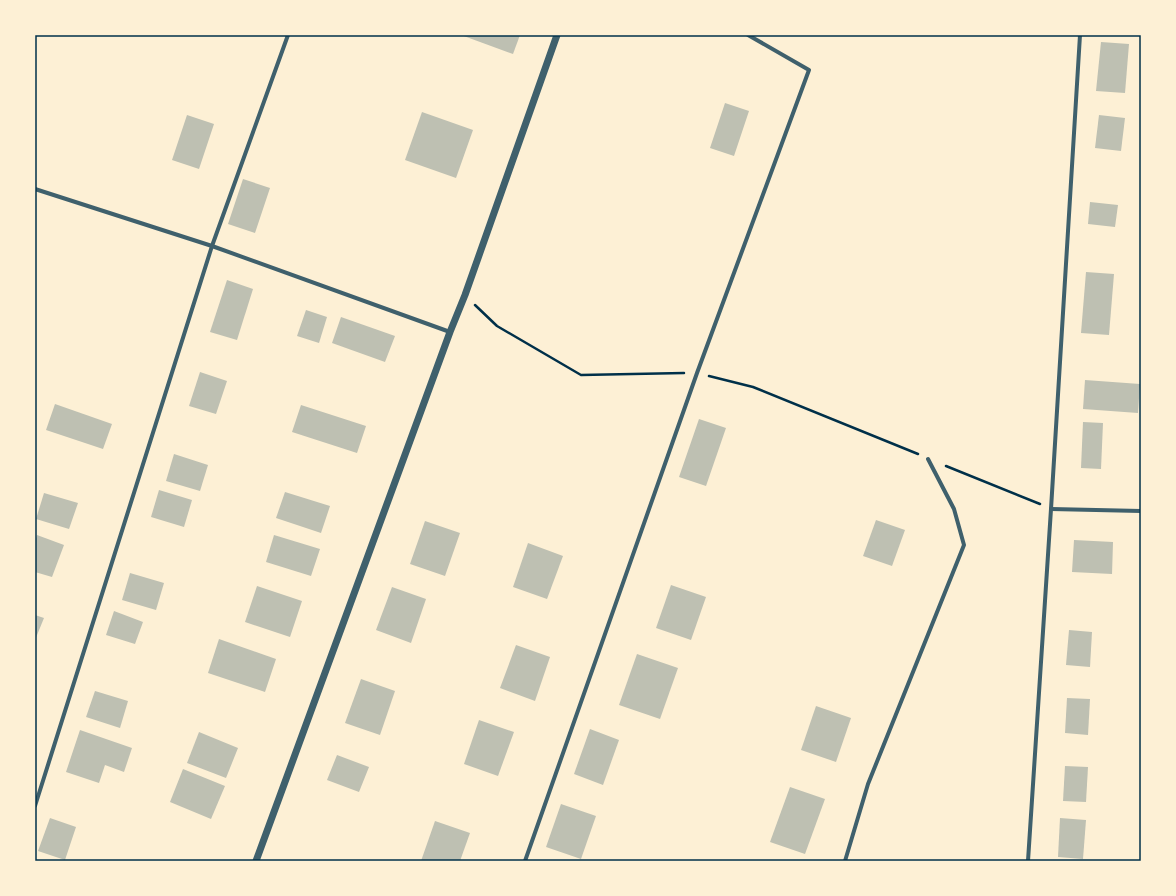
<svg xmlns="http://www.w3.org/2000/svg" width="1176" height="896" viewBox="0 0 1176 896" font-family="Arial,sans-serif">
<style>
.building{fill:#bec0b2}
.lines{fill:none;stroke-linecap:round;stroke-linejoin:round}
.path{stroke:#003049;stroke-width:2.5}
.minor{stroke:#3f606c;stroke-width:4}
.tertiary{stroke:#3f606c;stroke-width:7}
.neatline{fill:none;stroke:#003049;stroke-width:1.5}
</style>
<rect width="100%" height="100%" fill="#fdf0d5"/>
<!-- building -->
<g class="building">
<polygon points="461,35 520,35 513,54"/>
<polygon points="1101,42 1129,44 1125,93 1096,91"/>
<polygon points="725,103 749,111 734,156 710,148"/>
<polygon points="422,112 473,130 456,178 405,160"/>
<polygon points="187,115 214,124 199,169 172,160"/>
<polygon points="1099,115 1125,118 1121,151 1095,148"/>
<polygon points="243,179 270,188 255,233 228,224"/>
<polygon points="1090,202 1118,205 1115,227 1088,224"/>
<polygon points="1086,272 1114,274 1109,335 1081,333"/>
<polygon points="227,280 253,289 237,340 210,332"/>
<polygon points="306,310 327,317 319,343 297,336"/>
<polygon points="341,317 395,336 385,362 332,343"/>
<polygon points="200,372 227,381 216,414 189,406"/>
<polygon points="1085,380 1140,384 1138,413 1083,409"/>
<polygon points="55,404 112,424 103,449 46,430"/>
<polygon points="301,405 366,426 357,453 292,432"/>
<polygon points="699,419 726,428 706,486 679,477"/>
<polygon points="1083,422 1103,423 1101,469 1081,468"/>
<polygon points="174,454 208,465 200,491 166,481"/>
<polygon points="159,490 192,500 184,527 151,517"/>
<polygon points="285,492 330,506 321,533 276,518"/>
<polygon points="44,493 78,503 69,529 36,519"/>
<polygon points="876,520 905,530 892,566 863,556"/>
<polygon points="425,521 460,533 445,576 410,564"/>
<polygon points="37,535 64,545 52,577 35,572 35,542"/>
<polygon points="274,535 320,549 311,576 266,562"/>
<polygon points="1074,540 1113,542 1112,574 1072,572"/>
<polygon points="528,543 563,556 547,599 513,587"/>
<polygon points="130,573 164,583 156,610 122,600"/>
<polygon points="671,585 706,597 691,640 656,628"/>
<polygon points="257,586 302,601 290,637 245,622"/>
<polygon points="392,587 426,599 411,643 376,630"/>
<polygon points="114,611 143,622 135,644 106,635"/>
<polygon points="35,615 44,618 35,640"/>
<polygon points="1069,630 1092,632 1090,667 1066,665"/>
<polygon points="219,639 276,659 265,692 208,673"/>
<polygon points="516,645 550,657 535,701 500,688"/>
<polygon points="637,654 678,668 660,719 619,705"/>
<polygon points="361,679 395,691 380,735 345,723"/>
<polygon points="95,691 128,701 120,728 86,717"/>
<polygon points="1067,698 1090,699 1088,735 1065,733"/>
<polygon points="816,706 851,718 836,762 801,750"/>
<polygon points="479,720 514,732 498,776 464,764"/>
<polygon points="590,729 619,740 603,785 574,774"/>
<polygon points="80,730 132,748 124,772 105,765 99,783 66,772"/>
<polygon points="199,732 238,748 226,778 187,763"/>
<polygon points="337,755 369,767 359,792 327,780"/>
<polygon points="1065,766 1088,767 1086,802 1063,801"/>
<polygon points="183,769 225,786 211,819 170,802"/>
<polygon points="790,787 825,799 805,854 770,842"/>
<polygon points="561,804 596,816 581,859 546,847"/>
<polygon points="50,818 76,827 65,860 38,851"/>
<polygon points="1060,818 1086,820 1083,859 1058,857"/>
<polygon points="435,821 470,833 460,861 421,861"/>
</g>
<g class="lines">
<!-- path -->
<g class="path">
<polyline points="475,305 497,326 581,375 684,373"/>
<polyline points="709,376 753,387 918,454"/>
<polyline points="946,466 1040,504"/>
</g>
<!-- minor -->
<g class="minor">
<polyline points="35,189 212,246 450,332"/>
<polyline points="1051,509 1141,511"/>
<polyline points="35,806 212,246 288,35"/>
<polyline points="525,861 697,373 809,70 748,35"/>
<polyline points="845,861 868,784 964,545 954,509 928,459"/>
<polyline points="1028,861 1051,509 1080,35"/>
</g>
<!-- tertiary -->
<polyline class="tertiary" points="256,861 450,332 465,295 557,35"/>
</g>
<!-- border -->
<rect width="1176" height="896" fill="none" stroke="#fdf0d5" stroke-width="72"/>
<rect x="36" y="36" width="1104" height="824" class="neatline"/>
</svg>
